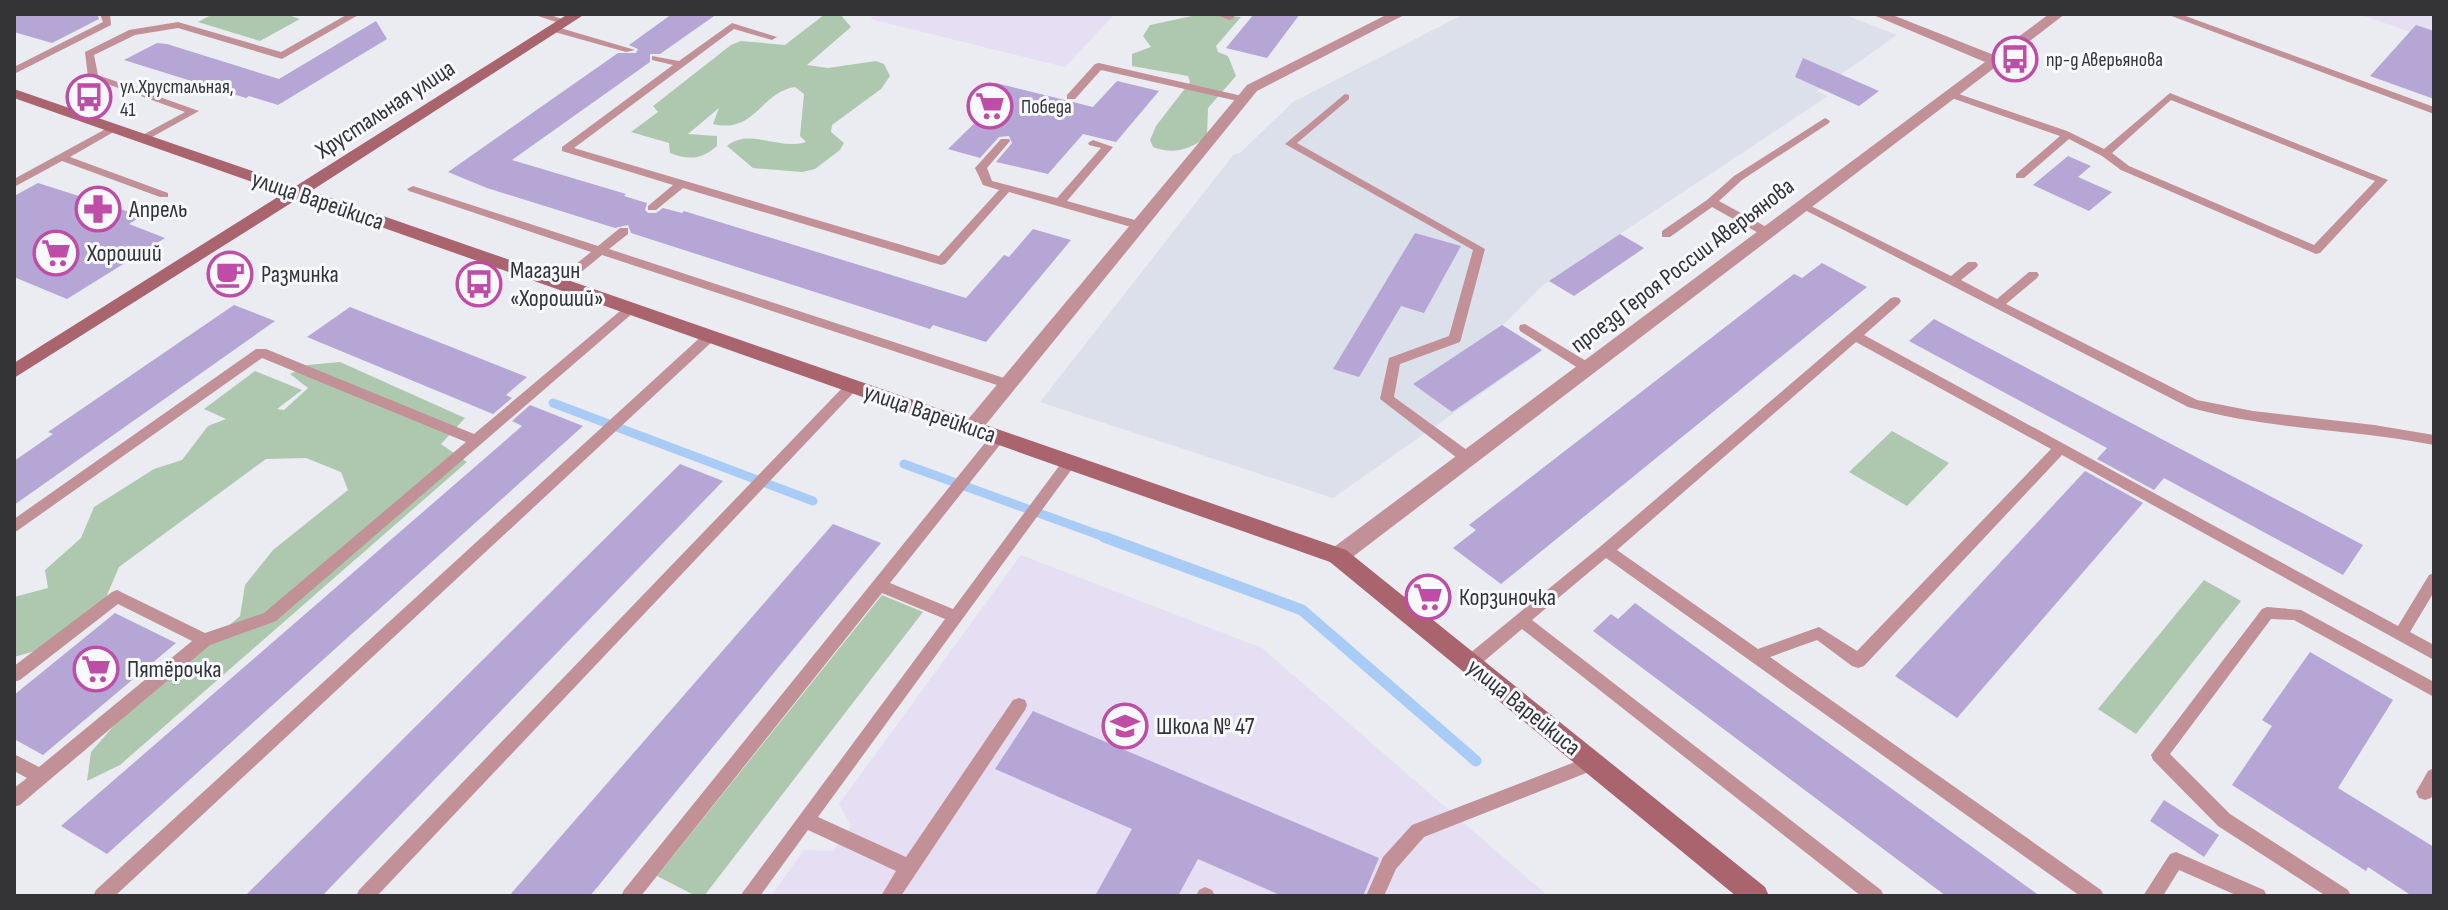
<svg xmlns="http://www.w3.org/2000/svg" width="2448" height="910" viewBox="0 0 2448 910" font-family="'Sofia Sans Condensed',sans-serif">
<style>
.built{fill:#dbe0eb}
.education{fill:#e6def3}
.green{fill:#aec8b0}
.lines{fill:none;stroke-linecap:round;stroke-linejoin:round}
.stream-far1{stroke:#a8ccf5;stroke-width:9}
.stream{stroke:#a8ccf5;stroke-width:11}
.building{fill:#b6a6d6}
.lane{fill:#c19197;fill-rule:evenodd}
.street{fill:#c19197;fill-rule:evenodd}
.secondary{fill:#a9646e;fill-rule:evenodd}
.labels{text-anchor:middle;stroke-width:6;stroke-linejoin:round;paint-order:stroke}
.far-poi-label{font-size:20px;fill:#343436;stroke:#f7f9fe;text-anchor:start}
.street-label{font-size:24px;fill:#343436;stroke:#f7f9fe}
.poi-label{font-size:24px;fill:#343436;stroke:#f7f9fe;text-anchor:start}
</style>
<rect width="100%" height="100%" fill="#eaecf1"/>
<!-- built -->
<polygon class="built" points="1464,14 1843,14 1897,35 1817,91 1828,96 1543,285 1503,325 1542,351 1333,498 1040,402 1234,154 1240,153 1293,102"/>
<!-- education -->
<g class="education">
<polygon points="876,14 1115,14 1065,67 870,19"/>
<polygon points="2357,14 2434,14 2434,40 2364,16"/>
<polygon points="1021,555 1262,648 1548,896 771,896 804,850 833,851 851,826 839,804"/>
</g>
<!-- green -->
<g class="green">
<polygon points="213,14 285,14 300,19 260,41 198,22"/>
<path d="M825,14H840L851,27L807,65L828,68L876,61L884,64L890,76L881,89L832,125L831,132L844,143L840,150L815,169L802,172L753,168L727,146C749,127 780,151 806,142L800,136L804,94L795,87C761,92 755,134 713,124L719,108L688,134L717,136V146C701,160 689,160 670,153L669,143L631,132L658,112L653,106L731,45L741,41L785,45Z"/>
<path d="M1201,14L1241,17L1216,46L1218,52L1228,56L1236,76L1208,108L1207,137C1190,149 1174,155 1153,147L1150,140L1156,126L1190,82L1188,76L1132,66V54L1151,47L1143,36L1150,25Z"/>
<polygon points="340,362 465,418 441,444 467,462 120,765 87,781 91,752 118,721 240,616 245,585 273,550 348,490 341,472 306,458 266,459 119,567 99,614 60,644 14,657 14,597 48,588 45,570 81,538 94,507 154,469 182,460 208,426 226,419 204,409 255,371 302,390 277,409 284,410 308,388 290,374 307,365"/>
<polygon points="1892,431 1949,463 1907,506 1849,472"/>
<polygon points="2204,580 2241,601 2136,734 2098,709"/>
<polygon points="882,595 923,612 704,896 696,896 657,876"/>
</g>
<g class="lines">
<!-- stream-far1 -->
<g class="stream-far1">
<polyline points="553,403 813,501"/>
<polyline points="904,464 1110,539"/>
</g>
<!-- stream -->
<polyline class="stream" points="1104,537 1302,610 1476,761"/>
</g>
<!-- building -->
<g class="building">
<polygon points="14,14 97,14 99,19 52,43 14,32"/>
<polygon points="672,14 717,14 660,54 650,54 650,62 512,160 626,194 624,196 647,203 645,210 648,213 656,213 663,208 682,213 684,211 966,298 1004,255 1009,257 1033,229 1071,240 986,342 933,325 930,329 631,233 628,225 615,228 487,188 448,172 618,53 636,53 638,49 629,45"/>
<polygon points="1254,14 1300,14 1267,58 1226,48"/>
<polygon points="376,21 387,39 278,105 249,96 246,98 124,60 157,43 167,44 279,79"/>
<polygon points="2416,25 2434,31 2434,99 2370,76"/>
<polygon points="1803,58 1879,91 1859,106 1795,77"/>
<polygon points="1117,81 1159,91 1116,142 1083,134 1048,174 996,162 1012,143 1009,136 999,137 980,158 948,149 986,112 971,108 996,83 1093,107"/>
<polygon points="2068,156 2091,166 2078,177 2112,192 2089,211 2033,185"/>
<polygon points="38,183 142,216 129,224 165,238 67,299 14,277 14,196"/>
<polygon points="1415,233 1461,246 1424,313 1401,306 1359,377 1333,369"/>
<polygon points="1620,234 1644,248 1574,296 1549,281"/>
<polygon points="1822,263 1867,287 1501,584 1453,548 1476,530 1469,525 1794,274 1802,278"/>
<polygon points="234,305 275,321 14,505 14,461 53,434 48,432"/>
<polygon points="350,307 527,377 506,395 512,398 493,414 307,337"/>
<polygon points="1934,319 2363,545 2343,575 2164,478 2154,490 2097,459 2107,448 1909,341"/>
<polygon points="1502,325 1542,350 1452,412 1413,384"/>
<polygon points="530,405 583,426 107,854 61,826 522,426 512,421"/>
<polygon points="680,464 723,481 322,896 245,896"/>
<polygon points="2085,471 2143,503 1957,718 1895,676"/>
<polygon points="833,524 881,543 590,896 509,896"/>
<polygon points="1635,603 2040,896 1946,896 1593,631 1611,614 1618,619"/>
<polygon points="115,613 176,643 43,755 14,739 14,695"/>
<polygon points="2310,652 2393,700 2338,788 2434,847 2434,896 2412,896 2368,867 2366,871 2232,785 2272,726 2262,720"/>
<polygon points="1033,711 1379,858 1363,896 1282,896 1198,859 1178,896 1095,896 1132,829 995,769"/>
<polygon points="2164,800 2219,835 2204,857 2150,821"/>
</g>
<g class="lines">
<!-- lane -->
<g class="lane">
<polygon points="100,14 110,14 111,25 14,74 14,67 103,22"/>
<polygon points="348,14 360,14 282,59 178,28 135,35 94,55 98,75 199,111 143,142 138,139 139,137 185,112 88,77 85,52 129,30 178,22 281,52"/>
<polygon points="532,14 548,14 570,22 565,25"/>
<polygon points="1214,14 1230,14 1235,17 1230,20"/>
<polygon points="2166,14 2180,14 2434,107 2434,114"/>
<polygon points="732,23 777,37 772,40 734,29 574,148 939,256 999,190 983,185 975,168 1001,139 1009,139 1010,141 987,168 992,181 1057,198 1101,148 1089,145 1088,143 1093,140 1113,147 1067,201 1142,222 1144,225 1138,229 1009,192 945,264 941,265 683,188 656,210 648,210 648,206 673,185 562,151 562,147 673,65 652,60 652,56 679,61"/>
<polygon points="551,27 557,27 635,50 626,52 551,31"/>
<polygon points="1099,63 1242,96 1247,99 1242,102 1101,70 1075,99 1067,99 1067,95 1095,64"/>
<path d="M1950,91L2067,131L2104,149L2170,93L2388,180L2320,253L2316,254L2121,170L2102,156L2069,139L2024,178H2016V174L2060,136L1946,96V92ZM2171,100L2375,181L2314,245L2129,166L2112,153Z"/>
<polygon points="1345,94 1349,95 1349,99 1297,143 1485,249 1461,339 1460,342 1400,364 1394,397 1471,453 1473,457 1471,461 1461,461 1380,399 1389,358 1449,336 1473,250 1285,144"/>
<polygon points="1825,118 1830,121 1829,123 1742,180 1719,201 1770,229 1770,235 1762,235 1712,207 1670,237 1662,237 1662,231 1707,200 1734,176"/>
<polygon points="113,125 118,128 117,130 70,157 168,193 168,197 160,197 62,161 14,187 14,179"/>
<polygon points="413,186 598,246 620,228 628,228 628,234 609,249 1013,381 1015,384 1008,389 1003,387 602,255 563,287 555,287 553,284 555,281 591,252 409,191 407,189"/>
<path d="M1803,202L1951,276L1968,262H1976L1978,265L1976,268L1961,280L1997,299L2029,272H2037L2039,275L2037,278L2006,304L2197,400L2253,411L2374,425L2434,435V445C2353,429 2268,430 2188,407L1799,207L1797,205Z"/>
<path d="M1895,297L1899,298L1901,301L1899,304L1864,335L2398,626L2429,575L2434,573V592L2410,632L2434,645V660L2062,455L1864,666L1858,668L1852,666L1817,640L1770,657L2101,890L2104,896H2080L1606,558L1532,620L1881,890L1884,896H1861L1522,629L1476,668L1470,670L1464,668L1462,663L1464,658L1601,546L1891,298ZM1856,342L2051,449L1857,651L1819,627L1758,649L1617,550Z"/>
<polygon points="630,305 636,309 634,312 276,621 210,645 47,782 20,805 14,807 14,788 27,778 14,771 14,754 39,767 192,641 118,604 20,680 14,682 14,666 112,592 117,590 205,633 264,613 466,442 262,358 14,533 14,519 256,349 266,349 474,434 626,306"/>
<polygon points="1525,324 1591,364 1593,367 1591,370 1581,370 1520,331 1519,328 1520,325"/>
<polygon points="710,332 716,336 715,339 115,896 93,896 96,890 705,333"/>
<polygon points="852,381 859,386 857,389 377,896 356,896 359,890 847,383"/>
<polygon points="998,432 1005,437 1003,441 890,583 953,609 1065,458 1070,457 1077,462 818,817 906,857 1013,700 1019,698 1025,700 1027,705 1025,710 901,896 881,896 896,871 808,830 760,896 740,896 945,619 882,593 641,896 621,896 624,890 993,433"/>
<polygon points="2267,607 2301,610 2434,682 2434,697 2294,620 2271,619 2170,754 2230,814 2348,890 2351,896 2326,896 2218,826 2153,760 2151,755 2262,609"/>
<polygon points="1593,755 1599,758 1602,763 1599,768 1424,837 1396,869 1384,896 1366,896 1383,857 1412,825"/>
<polygon points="2434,768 2434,792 2431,798 2425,800 2419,798 2416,792 2428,771"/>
<polygon points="2176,852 2264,890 2267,896 2238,896 2179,870 2163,896 2143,896 2170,854"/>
<polygon points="1205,887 1212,890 1215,896 1196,896 1199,890"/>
</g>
<!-- street -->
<g class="street">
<polygon points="1388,14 1406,14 1257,91 979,433 965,433 962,428 965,423 1247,85"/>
<polygon points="1871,14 1890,14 1994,55 2049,14 2065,14 1346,562 1338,564 1330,562 1327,556 1330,550 1985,62"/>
</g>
<!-- secondary -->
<polygon class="secondary" points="568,14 585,14 311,191 1346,550 1765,887 1769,896 1736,896 1330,562 299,198 14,378 14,363 284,193 14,98 14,89 296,186"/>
</g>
<!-- icons -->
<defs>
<g id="bus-ring" transform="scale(2.3)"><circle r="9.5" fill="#f7f9fe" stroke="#bf4ca6" stroke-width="1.5"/><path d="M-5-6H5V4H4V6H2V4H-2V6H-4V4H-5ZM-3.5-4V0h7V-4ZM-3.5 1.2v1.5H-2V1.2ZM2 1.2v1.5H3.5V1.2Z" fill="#bf4ca6"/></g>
<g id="supermarket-ring" transform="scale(2.3)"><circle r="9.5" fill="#f7f9fe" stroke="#bf4ca6" stroke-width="1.5"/><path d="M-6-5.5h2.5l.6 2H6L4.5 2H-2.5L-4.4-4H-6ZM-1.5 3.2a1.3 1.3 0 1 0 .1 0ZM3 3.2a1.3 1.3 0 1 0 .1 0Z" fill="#bf4ca6"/></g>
<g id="pharmacy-ring" transform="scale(2.3)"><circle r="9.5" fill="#f7f9fe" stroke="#bf4ca6" stroke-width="1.5"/><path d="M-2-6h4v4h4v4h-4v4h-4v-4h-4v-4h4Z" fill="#bf4ca6"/></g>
<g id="cafe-ring" transform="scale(2.3)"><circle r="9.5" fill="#f7f9fe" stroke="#bf4ca6" stroke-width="1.5"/><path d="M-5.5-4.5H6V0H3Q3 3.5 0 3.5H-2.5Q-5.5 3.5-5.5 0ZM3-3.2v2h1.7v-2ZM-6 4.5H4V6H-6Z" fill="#bf4ca6"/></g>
<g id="school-ring" transform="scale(2.3)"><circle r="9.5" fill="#f7f9fe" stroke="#bf4ca6" stroke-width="1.5"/><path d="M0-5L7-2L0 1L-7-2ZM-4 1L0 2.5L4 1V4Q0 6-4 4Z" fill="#bf4ca6"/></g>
</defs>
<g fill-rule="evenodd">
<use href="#bus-ring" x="2015" y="59"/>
<use href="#bus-ring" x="89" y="97"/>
<use href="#supermarket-ring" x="990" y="106"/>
<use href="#pharmacy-ring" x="98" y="209"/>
<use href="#supermarket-ring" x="56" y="253"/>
<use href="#cafe-ring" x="230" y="274"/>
<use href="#bus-ring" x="479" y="284"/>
<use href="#supermarket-ring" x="1428" y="597"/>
<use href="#supermarket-ring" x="96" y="669"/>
<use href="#school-ring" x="1125" y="726"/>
</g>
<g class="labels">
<!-- far-poi labels -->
<g class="far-poi-label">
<text x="2046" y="66">пр-д Аверьянова</text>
<text x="120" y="93">ул.Хрустальная,<tspan x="120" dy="23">41</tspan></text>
<text x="1021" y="113">Победа</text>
</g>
<!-- street labels -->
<g class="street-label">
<text transform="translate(385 109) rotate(-33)" y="8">Хрустальная улица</text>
<text transform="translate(318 200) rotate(19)" y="8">улица Варейкиса</text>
<text transform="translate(1682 265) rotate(-37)" y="8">проезд Героя России Аверьянова</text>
<text transform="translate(930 413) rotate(19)" y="8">улица Варейкиса</text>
<text transform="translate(1524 707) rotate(39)" y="8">улица Варейкиса</text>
</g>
<!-- poi labels -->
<g class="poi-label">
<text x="129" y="217">Апрель</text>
<text x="87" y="261">Хороший</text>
<text x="510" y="278">Магазин<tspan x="510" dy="28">«Хороший»</tspan></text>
<text x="261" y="282">Разминка</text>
<text x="1459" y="605">Корзиночка</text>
<text x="127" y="677">Пятёрочка</text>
<text x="1156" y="734">Школа № 47</text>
</g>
</g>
<!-- border -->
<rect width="2448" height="910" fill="none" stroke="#343436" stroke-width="32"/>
</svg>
